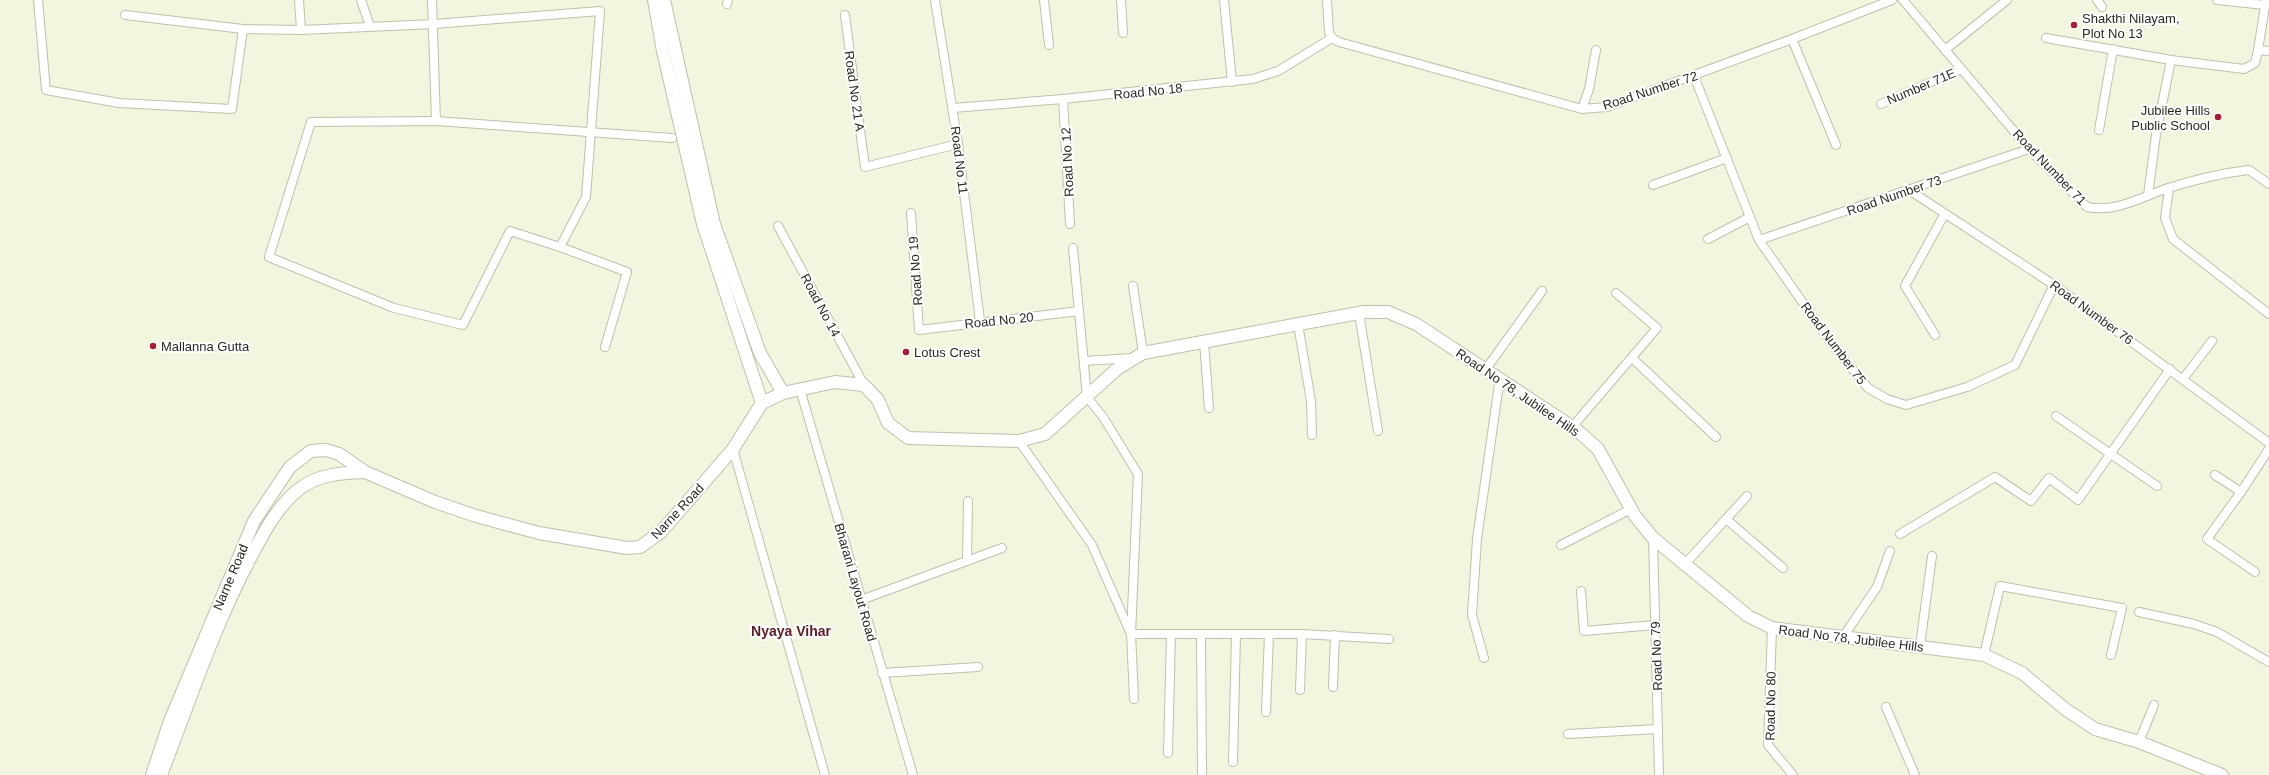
<svg xmlns="http://www.w3.org/2000/svg" width="2269" height="775" viewBox="0 0 2269 775" font-family="Arial,sans-serif">
<style>
.lines{fill:none;stroke-linecap:round;stroke-linejoin:round}
.street-casing{stroke:#bdc1ab;stroke-width:10}
.secondary-casing{stroke:#bdc1ab;stroke-width:14}
.street{stroke:#fff;stroke-width:8}
.secondary{stroke:#fff;stroke-width:12}
.poi-dot{fill:#ae1936;stroke:#fff;stroke-width:1.5}
.labels{text-anchor:middle;stroke-width:4;stroke-linejoin:round;paint-order:stroke}
.poi-label{font-size:13px;fill:#292a21;stroke:#fff;text-anchor:start}
.street-label{font-size:13px;fill:#292a21;stroke:#fff}
.neighbourhood-label{font-size:14px;font-weight:bold;fill:#601a22;stroke:#fff}
</style>
<rect width="100%" height="100%" fill="#f2f6df"/>
<g class="lines">
<!-- street casing -->
<g class="street-casing">
<g id="street">
<polyline points="38,0 46,90 119,103 232,109 243,29"/>
<polyline points="299,0 301,30"/>
<polyline points="361,0 370,26"/>
<polyline points="432,0 436,121"/>
<polyline points="935,0 958,144 980,321"/>
<polyline points="1044,0 1049,45"/>
<polyline points="1121,0 1123,33"/>
<polyline points="1224,0 1232,82"/>
<polyline points="1327,0 1329,32 1332,38"/>
<path d="M1903,0L2029,149L2087,207C2115,213 2142,197 2168,188C2194,180 2222,173 2249,170L2269,184"/>
<polyline points="2097,0 2102,7"/>
<polyline points="2217,0 2265,5"/>
<polyline points="727,4 728,0"/>
<polyline points="125,15 243,29 301,30 434,24 600,11 586,197 560,247 627,272 605,347"/>
<polyline points="845,15 865,167 958,144"/>
<polyline points="1332,38 1339,42 1582,109 1607,107 1792,39 1892,0"/>
<polyline points="2046,38 2171,60 2244,69 2255,63 2258,50 2269,51"/>
<polyline points="1792,39 1836,145"/>
<polyline points="1945,50 2007,0"/>
<polyline points="2258,50 2266,0"/>
<polyline points="1694,76 1759,240 1831,343 1868,388 1887,399 1906,405 1967,387 2015,365 2054,285"/>
<polyline points="1063,99 1070,224"/>
<polyline points="1881,104 1961,69"/>
<polyline points="953,108 1063,99 1253,79 1278,71 1332,38"/>
<polyline points="1582,109 1589,89 1596,50"/>
<polyline points="2099,130 2113,49"/>
<polyline points="1653,185 1727,158"/>
<polyline points="2169,188 2165,218 2173,239 2269,314"/>
<polyline points="1909,190 2054,285 2269,443"/>
<polyline points="2148,195 2156,135 2171,60"/>
<polyline points="911,213 919,330 1079,311"/>
<polyline points="778,226 864,385"/>
<polyline points="1708,239 1750,217"/>
<polyline points="1759,240 2029,149"/>
<polyline points="560,247 510,231 463,325 394,308 269,257 311,122 436,121 672,138"/>
<polyline points="1073,248 1087,397 1103,417 1138,474 1131,634 1134,699"/>
<polyline points="1133,286 1143,353"/>
<polyline points="1359,313 1378,431"/>
<polyline points="1298,324 1311,401 1312,435"/>
<polyline points="1935,335 1905,286 1944,215"/>
<polyline points="1204,342 1209,408"/>
<polyline points="1632,358 1716,437"/>
<polyline points="1084,361 1133,358"/>
<polyline points="1486,369 1542,291"/>
<polyline points="2183,379 2212,341"/>
<polyline points="800,389 913,775"/>
<polyline points="2056,416 2157,486"/>
<polyline points="1573,426 1657,328 1616,293"/>
<polyline points="1019,441 1092,545 1130,632"/>
<polyline points="733,449 825,775"/>
<polyline points="2215,475 2241,492"/>
<polyline points="1726,519 1783,568"/>
<polyline points="1900,534 1995,477 2031,501 2049,478 2078,500 2170,369"/>
<polyline points="1653,538 1659,775"/>
<polyline points="1561,545 1631,509"/>
<polyline points="967,561 968,501"/>
<polyline points="1685,564 1747,496"/>
<polyline points="2255,572 2207,539 2241,492 2269,449"/>
<polyline points="1581,591 1584,631 1655,625"/>
<polyline points="861,600 1002,548"/>
<polyline points="2139,612 2194,624 2217,632 2269,662"/>
<polyline points="1772,628 1768,745 1793,775"/>
<polyline points="1131,634 1302,634 1389,639"/>
<polyline points="1201,635 1202,774"/>
<polyline points="1843,637 1877,587 1890,551"/>
<polyline points="1920,646 1932,556"/>
<polyline points="1984,655 2000,586 2122,608 2111,655"/>
<polyline points="1484,658 1472,615 1477,539 1500,377"/>
<polyline points="882,673 978,667"/>
<polyline points="1333,687 1335,635"/>
<polyline points="1300,690 1302,634"/>
<polyline points="1886,707 1915,775"/>
<polyline points="1266,712 1269,634"/>
<polyline points="1568,734 1658,729"/>
<polyline points="2139,742 2154,705"/>
<polyline points="1168,753 1171,634"/>
<polyline points="1233,762 1236,635"/>
</g>
</g>
<!-- secondary casing -->
<g class="secondary-casing">
<g id="secondary">
<polyline points="654,0 663,51 703,224 762,403"/>
<polyline points="664,0 714,224 760,353 783,393"/>
<polyline points="152,775 170,721 254,521 290,467 311,451 326,450 339,454 365,472 435,502 476,516 539,533 627,548 640,547 661,532 733,449 762,403 783,393 835,382 864,385 878,400 888,423 908,438 1019,441 1045,434 1117,369 1143,353 1364,312 1388,312 1416,324 1577,430 1598,449 1635,516 1653,538 1748,616 1772,628 1984,655 2022,673 2065,709 2095,729 2139,742 2222,775"/>
<path d="M161,775C190,700 215,623 253,553C265,530 278,506 299,489C319,474 341,473 365,472"/>
</g>
</g>
<!-- street -->
<use href="#street" class="street"/>
<!-- secondary -->
<use href="#secondary" class="secondary"/>
</g>
<!-- markers -->
<g class="poi-dot">
<circle cx="2074" cy="25" r="4"/>
<circle cx="2218" cy="117" r="4"/>
<circle cx="153" cy="346" r="4"/>
<circle cx="906" cy="352" r="4"/>
</g>
<g class="labels">
<!-- poi labels -->
<g class="poi-label">
<text x="2082" y="23">Shakthi Nilayam,<tspan x="2082" dy="15">Plot No 13</tspan></text>
<text x="2210" y="115" text-anchor="end">Jubilee Hills<tspan x="2210" dy="15">Public School</tspan></text>
<text x="161" y="351">Mallanna Gutta</text>
<text x="914" y="357">Lotus Crest</text>
</g>
<!-- street labels -->
<g class="street-label">
<text transform="translate(1921 86) rotate(-23)" y="5">Number 71E</text>
<text transform="translate(1650 90) rotate(-18)" y="5">Road Number 72</text>
<text transform="translate(855 91) rotate(82)" y="5">Road No 21 A</text>
<text transform="translate(1148 91) rotate(-6)" y="5">Road No 18</text>
<text transform="translate(960 160) rotate(83)" y="5">Road No 11</text>
<text transform="translate(1067 162) rotate(-93)" y="5">Road No 12</text>
<text transform="translate(2050 167) rotate(46)" y="5">Road Number 71</text>
<text transform="translate(1894 195) rotate(-19)" y="5">Road Number 73</text>
<text transform="translate(915 271) rotate(-94)" y="5">Road No 19</text>
<text transform="translate(821 305) rotate(62)" y="5">Road No 14</text>
<text transform="translate(2092 312) rotate(36)" y="5">Road Number 76</text>
<text transform="translate(999 320) rotate(-6)" y="5">Road No 20</text>
<text transform="translate(1834 343) rotate(53)" y="5">Road Number 75</text>
<text transform="translate(1518 392) rotate(34)" y="5">Road No 78, Jubilee Hills</text>
<text transform="translate(677 511) rotate(-47)" y="5">Narne Road</text>
<text transform="translate(230 577) rotate(-67)" y="5">Narne Road</text>
<text transform="translate(856 582) rotate(74)" y="5">Bharani Layout Road</text>
<text transform="translate(1851 638) rotate(7)" y="5">Road No 78, Jubilee Hills</text>
<text transform="translate(1656 656) rotate(-92)" y="5">Road No 79</text>
<text transform="translate(1770 706) rotate(-89)" y="5">Road No 80</text>
</g>
<!-- neighbourhood labels -->
<g class="neighbourhood-label">
<text x="791" y="636">Nyaya Vihar</text>
</g>
</g>
</svg>
